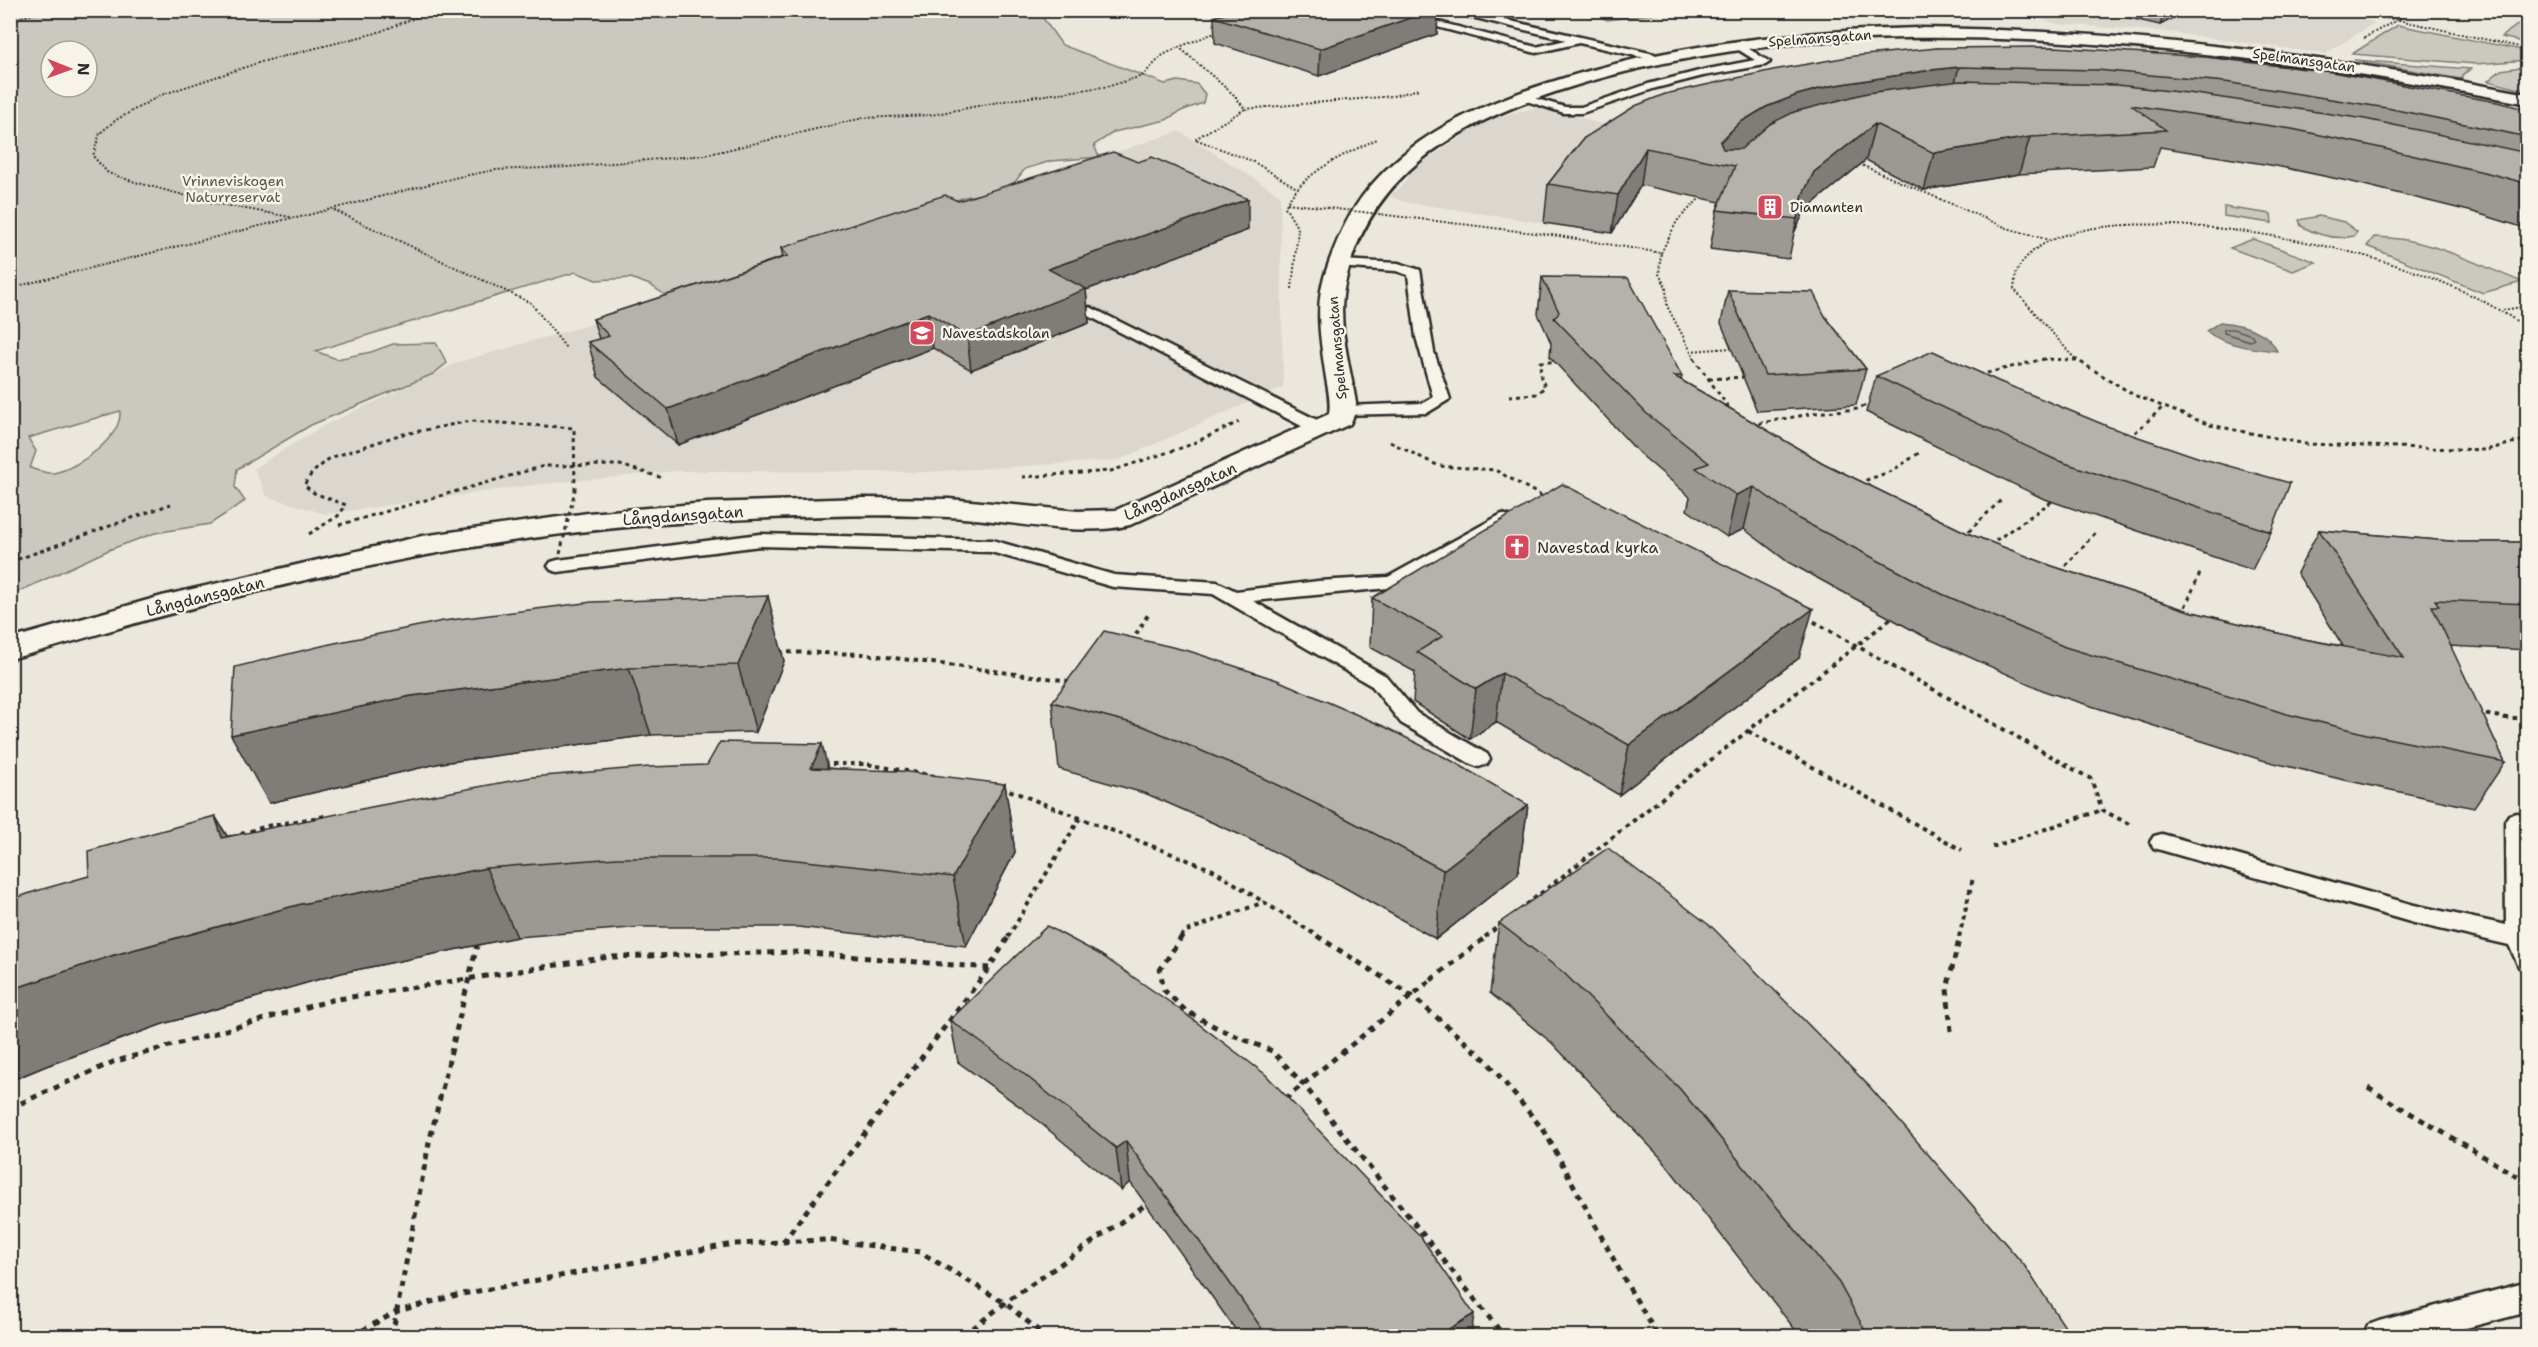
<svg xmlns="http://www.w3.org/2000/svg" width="2538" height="1347" viewBox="0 0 2538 1347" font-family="'Shantell Sans',sans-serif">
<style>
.built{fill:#dbd7ce}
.green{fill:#cbc8bf;stroke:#7b7a75;stroke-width:1.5;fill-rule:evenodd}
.water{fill:#a29f98;stroke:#72716c;stroke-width:1.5}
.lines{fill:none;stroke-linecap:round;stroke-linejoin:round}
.shore{stroke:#5b5957;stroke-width:1.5}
.lane-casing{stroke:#2b2b2b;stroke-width:5}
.street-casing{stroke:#2b2b2b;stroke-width:5}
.path-far3{stroke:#2b2b2b;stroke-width:2;stroke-dasharray:2 2;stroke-linecap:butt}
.path-far2{stroke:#2b2b2b;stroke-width:3;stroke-dasharray:4 4;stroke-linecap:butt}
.path-far1{stroke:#2b2b2b;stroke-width:4;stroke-dasharray:4.5 4.5;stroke-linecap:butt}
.path{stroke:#2b2b2b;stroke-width:5;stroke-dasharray:6 6;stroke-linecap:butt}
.lane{fill:#f7f3e8;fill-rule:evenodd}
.street{fill:#f7f3e8;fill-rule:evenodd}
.path-bridge-far3{stroke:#2b2b2b;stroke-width:2;stroke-dasharray:2 2;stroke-linecap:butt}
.path-bridge-far2{stroke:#2b2b2b;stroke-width:3;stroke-dasharray:4 4;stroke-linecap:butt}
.path-bridge-far1{stroke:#2b2b2b;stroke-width:4;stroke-dasharray:4.5 4.5;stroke-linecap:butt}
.path-bridge{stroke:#2b2b2b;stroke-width:5;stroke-dasharray:6 6;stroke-linecap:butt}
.wall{fill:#9c9993;stroke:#2b2b2b;stroke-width:1.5}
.shaded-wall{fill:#7f7d78;stroke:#2b2b2b;stroke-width:1.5}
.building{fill:#b5b2ab;stroke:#2b2b2b;stroke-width:1.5}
.labels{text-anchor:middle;stroke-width:5;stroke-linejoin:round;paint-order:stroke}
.far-street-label{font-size:14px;fill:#2b2b2b;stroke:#f7f3e8}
.far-park-label{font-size:14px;fill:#535250;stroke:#f7f3e8}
.far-poi-label{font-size:14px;fill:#2b2b2b;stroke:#f7f3e8;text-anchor:start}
.street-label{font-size:16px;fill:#2b2b2b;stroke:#f7f3e8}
.poi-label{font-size:16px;fill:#2b2b2b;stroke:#f7f3e8;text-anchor:start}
</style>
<rect width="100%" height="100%" fill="#ebe7dd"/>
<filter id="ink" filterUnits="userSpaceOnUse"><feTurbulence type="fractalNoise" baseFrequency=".0167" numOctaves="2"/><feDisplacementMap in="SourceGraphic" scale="12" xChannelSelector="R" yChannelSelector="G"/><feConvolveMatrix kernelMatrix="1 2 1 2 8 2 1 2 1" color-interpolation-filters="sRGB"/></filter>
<g filter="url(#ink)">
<!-- built -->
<g class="built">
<polygon points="2327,10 2359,17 2374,23 2325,54 2167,32 2056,24 2022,11"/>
<polygon points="1542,106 1628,132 1569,187 1544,223 1404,202 1389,196 1400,188 1415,167 1473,129 1497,117"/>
<polygon points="1179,131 1280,195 1283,387 1119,460 927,472 678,471 533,485 325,514 266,496 254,468 319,428 459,362 665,303 780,266"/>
</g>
<!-- green -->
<g class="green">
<path d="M11,11H1038L1062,45L1165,84L1178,81L1197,84L1205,94L1203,103L1181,111L1166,120L1114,132L1094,145L1099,157L1051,161L1025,169L1015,182L996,192L965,197L671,299L650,285L631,278L596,280L576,272L315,351L337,359L371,352L393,344L436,343L447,363L433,374L311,425L237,469L235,487L245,501L210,524L155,533L111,549L11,595ZM51,51H87V87H51ZM120,411C122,438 78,468 54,473C47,474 37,470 30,468L36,451L28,438Z"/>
<polygon points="1590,11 1676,11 1607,20"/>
<polygon points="2527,18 2527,43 2501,37"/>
<polygon points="2398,25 2527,51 2527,60 2476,64 2352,54"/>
<polygon points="2354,60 2471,69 2463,74 2461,79"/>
<polygon points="2527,66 2527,91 2488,81 2501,70"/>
<polygon points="2224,207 2271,214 2272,223 2224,216"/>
<path d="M2319,216L2344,222L2357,232L2354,236C2336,240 2317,235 2301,226L2299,220Z"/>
<path d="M2374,237C2426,237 2474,263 2522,282L2483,293L2367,246Z"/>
<polygon points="2253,239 2316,262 2293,271 2230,248"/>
</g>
<!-- water -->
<path class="water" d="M2220,322C2241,324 2268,330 2277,351C2255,349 2225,346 2206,331Z"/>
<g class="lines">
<!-- shore -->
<polygon class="shore" points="2224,329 2234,329 2252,335 2254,339 2250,341 2224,333"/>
<!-- lane casing -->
<g class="lane-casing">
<g id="lane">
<polygon points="1373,10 1392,10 1536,47 1566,40 1443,10 1463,10 1654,54 1659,57 1654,60 1579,43 1536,53"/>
<polygon points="1738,42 1770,62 1765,65 1703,76 1656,88 1582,113 1564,113 1517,98 1523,95 1565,107 1581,107 1648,84 1703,70 1755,60 1734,47 1734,43"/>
<polygon points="1340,260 1398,263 1420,270 1434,352 1450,399 1427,413 1338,415 1336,411 1338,407 1344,406 1423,403 1433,397 1416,337 1408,275 1396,271 1335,267 1333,264 1335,261"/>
<polygon points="1090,307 1325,424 1327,428 1325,432 1313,432 1085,314 1083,311"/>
<polygon points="1502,514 1509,516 1511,520 1509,524 1399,587 1253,601 1386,676 1417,713 1487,754 1490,759 1487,764 1479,767 1471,764 1401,723 1372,686 1213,594 1113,587 991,552 760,546 558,572 551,570 548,566 551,562 558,560 760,534 992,540 1114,575 1217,582 1236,591 1318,581 1388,577"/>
<polygon points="2517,813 2525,815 2528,819 2528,970 2519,967 2509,945 2414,923 2154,848 2150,842 2154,836 2162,834 2414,905 2506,925 2505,821 2509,815"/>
<polygon points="2528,1282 2528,1312 2435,1336 2363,1336 2368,1325 2379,1321"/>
</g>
</g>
<!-- street casing -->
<g class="street-casing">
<path id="street" d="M1919,28C2124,30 2326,55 2528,94V104C2380,75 2231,53 2081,43C1905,31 1727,36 1558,91C1458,124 1369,173 1345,284C1336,322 1350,365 1356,403L1355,413L1350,424L1130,525C1077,538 1003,519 948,517C869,513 788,517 709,521C530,530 354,565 181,611C124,625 68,644 10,659V639L162,596L422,536L588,513L707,503L864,498L949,499L1078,511L1116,510L1329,414C1331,401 1328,390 1326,378C1321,344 1314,307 1325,274C1336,240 1351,206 1376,180C1421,130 1486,103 1548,83C1669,44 1792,31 1919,28Z"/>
</g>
<!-- path-far3 -->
<g class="path-far3">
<polyline points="435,10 376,33 261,62 161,95 116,120 100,133 93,156 108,173 135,182 213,203 296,218 458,177 495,170 568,167 705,155 863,118 931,115 1009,100 1110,86 1142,76 1163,55 1179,47"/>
<polyline points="2323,10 2399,20 2528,49"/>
<polyline points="2359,10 2381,16"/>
<polyline points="10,20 49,10"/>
<polyline points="1217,32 1179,47 1234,95 1245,109 1393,96 1419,89"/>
<polyline points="2364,38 2415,10"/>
<polyline points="1245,109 1195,139 1252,161 1297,188"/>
<polyline points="1859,164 2007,228 2049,240"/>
<polyline points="334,210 531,303 566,348"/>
<polyline points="1428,220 1559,236 1661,253 1659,274 1666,287 1667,306 1695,359"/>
<polyline points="1661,253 1677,221 1702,196"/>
<polyline points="10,288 292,218"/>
<path d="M1292,289L1298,229L1285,207C1302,172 1344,155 1377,139"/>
<polyline points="2503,310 2528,306"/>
<polyline points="1690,351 1732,348"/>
<polyline points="2044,359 2047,359"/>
<path d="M2075,359L2014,289C2015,283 2015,276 2017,271C2056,188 2302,237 2372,258C2425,273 2483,296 2528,329"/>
</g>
<!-- path-far2 -->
<g class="path-far2">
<polyline points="1694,358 1731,411"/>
<polyline points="2074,358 2134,395 2210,425 2306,444 2486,450 2528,439"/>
<polyline points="1979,375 2044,359 2076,360"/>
<polyline points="1709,379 1747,377"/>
<polyline points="1509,396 1536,394 1545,387 1541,378 1540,362 1557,362"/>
<polyline points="1751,425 1815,413 1857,409 1871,403"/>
<polyline points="2129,438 2163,407"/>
<polyline points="1390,442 1439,466 1495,470 1547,499"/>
<polyline points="1022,477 1111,471 1187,446 1239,422"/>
<polyline points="1858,483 1892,471 1919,453"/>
<polyline points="339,525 544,466 620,465 663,478"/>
<polyline points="309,534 338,516 346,505 314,493 304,485 312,473 330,458 399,435 471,421 574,428 575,490"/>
<polyline points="1963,537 2003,498"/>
<polyline points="1989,545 2057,498"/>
<polyline points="10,562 171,504"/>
<polyline points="2060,572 2095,533"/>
<polyline points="2182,614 2201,571"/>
</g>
<!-- path-far1 -->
<g class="path-far1">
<polyline points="1806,617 2091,779 2102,810 2129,824"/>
<polyline points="1131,642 1148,615"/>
<polyline points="779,652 864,654 1070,681"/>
<polyline points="2477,713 2506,718 2528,718"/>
<polyline points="1748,731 1962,850"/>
<polyline points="823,764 866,764 935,776"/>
<polyline points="1001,787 1213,870 1319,937"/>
<polyline points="241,834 267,826 325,816"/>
<polyline points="1992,847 2102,810"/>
<polyline points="1008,937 1080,818"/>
<polyline points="1181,937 1184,932 1264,902"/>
<polyline points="1959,937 1973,878"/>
</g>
<!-- path -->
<g class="path">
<polyline points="1182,936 1160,970 1164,990 1186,1011 1221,1030 1272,1051 1304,1085 1504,1336"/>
<polyline points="1317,936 1412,996 1487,1061 1545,1132 1628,1286 1658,1336"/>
<polyline points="1951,1031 1947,989 1960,936"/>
<polyline points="2368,1088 2528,1183"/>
<polyline points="1285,1099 1431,980"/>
<polyline points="10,1108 113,1062 332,1000 608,957 798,952 989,968"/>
<polyline points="783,1242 989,968 1009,936"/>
<polyline points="352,1336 398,1311 457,1295 733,1244 827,1240 920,1252 1005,1303 1045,1336"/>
<polyline points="392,1336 429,1143 477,945"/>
<polyline points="963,1336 1005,1303 1148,1203"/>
</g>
<!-- lane -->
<use href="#lane" class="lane"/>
<!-- street -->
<use href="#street" class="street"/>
<!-- path-bridge-far3 -->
<polyline class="path-bridge-far3" points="1287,203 1428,220"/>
<!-- path-bridge-far2 -->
<polyline class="path-bridge-far2" points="560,554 575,490"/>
<!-- path-bridge-far1 -->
<g class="path-bridge-far1">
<polyline points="1526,905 1893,617"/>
<polyline points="1485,937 1501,924"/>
</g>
<!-- path-bridge -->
<polyline class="path-bridge" points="1431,980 1487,936"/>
</g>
<!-- wall -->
<g class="wall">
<polygon points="1235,10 1438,10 1437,34 1319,76 1215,43 1214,17"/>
<polygon points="2094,10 2189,10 2160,25"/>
<polygon points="2478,10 2500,10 2495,14"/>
<polygon points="1937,48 2528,110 2528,229 2473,212 2352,182 2276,166 2160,147 2153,167 2019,174 1924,190 1866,160 1805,210 1794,233 1789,259 1710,249 1717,210 1720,202 1641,185 1612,233 1544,223 1548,184 1584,138"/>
<polygon points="1248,230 1086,290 1089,323 971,370 933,348 678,445 598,377 588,342 599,339 593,319 783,257 781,248"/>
<polygon points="1542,277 1682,376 1681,380 1823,463 1967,533 2052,566 2189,611 2298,638 2343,646 2297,573 2319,530 2461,542 2528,542 2528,650 2450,646 2505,762 2474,808 2340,779 2262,760 2047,692 1927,638 1788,562 1744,529 1727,537 1687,510 1690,497 1639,453 1550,357 1551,343 1538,314"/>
<polygon points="1728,290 1825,316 1866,369 1856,405 1757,411 1721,323"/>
<polygon points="1876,376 2271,532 2252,570 2042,498 1866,412"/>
<polygon points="1372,598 1799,658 1619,795 1496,722 1470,739 1413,702 1415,672 1370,647"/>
<polygon points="784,661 756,732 651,735 441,763 269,803 235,667"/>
<polygon points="1052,702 1528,805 1518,874 1436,939 1340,885 1243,836 1147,794 1059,769"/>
<polygon points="828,768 1005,784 1015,852 966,946 798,927 643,927 517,937 341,973 163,1024 46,1066 10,1081 10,900 89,876 215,816 227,836"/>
<polygon points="1499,923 2071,1336 1800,1336 1661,1158 1552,1043 1490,993"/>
<polygon points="950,1020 1471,1336 1240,1336 1130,1182 1121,1190 1026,1111 958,1062"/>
</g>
<!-- shaded-wall -->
<g class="shaded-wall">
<polygon points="1433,10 1438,10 1437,34 1319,76 1320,49"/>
<polygon points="2165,10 2189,10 2160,25"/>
<polygon points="1959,67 1950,102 1728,164 1720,142 1739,123 1766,107 1797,95 1830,86 1931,70"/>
<polygon points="1875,124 1866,160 1805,210 1794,233 1803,194 1814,172"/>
<polygon points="2030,137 2019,174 1924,190 1934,153"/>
<polygon points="1646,148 1641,185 1612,233 1618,195"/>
<polygon points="1248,199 1248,230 1086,290 1089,323 971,370 967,336 1048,269"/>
<polygon points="928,313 933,348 678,445 668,409"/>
<polygon points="1754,487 1744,529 1727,537 1736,495"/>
<polygon points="768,596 784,661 756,732 738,665"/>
<polygon points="1813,609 1799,658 1619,795 1629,745"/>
<polygon points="629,668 651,735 441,763 269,803 231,735 411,696"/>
<polygon points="1502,673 1496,722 1470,739 1476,689"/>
<polygon points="822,744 838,811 811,768"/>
<polygon points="1005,784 1015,852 966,946 953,877"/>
<polygon points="1528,805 1518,874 1436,939 1443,870"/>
<polygon points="215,816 256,885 222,838"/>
<polygon points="486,868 517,937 341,973 163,1024 46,1066 10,1081 10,990 114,955 301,904"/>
<polygon points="1126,1141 1130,1182 1121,1190 1116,1148"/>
<polygon points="1474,1314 1471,1336 1437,1336"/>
</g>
<!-- building -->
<g class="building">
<polygon points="1235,10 1433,10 1320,49 1214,17"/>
<polygon points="2055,47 2205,57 2332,72 2502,103 2528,110 2528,137 2387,108 2225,82 2097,70 1959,67 1931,70 1830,86 1797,95 1766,107 1739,123 1720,142 1723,149 1741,149 1770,124 1794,112 1867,93 1960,81 2117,85 2196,94 2365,119 2528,153 2528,184 2492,174 2368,145 2292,129 2131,105 2166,130 2030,137 1934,153 1875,124 1814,172 1803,194 1797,219 1717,210 1735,166 1646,148 1618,195 1548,184 1584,138 1635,106 1665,94 1773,70 1854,56 1937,48"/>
<polygon points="1113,152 1138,162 1152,157 1248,199 1048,269 1086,289 967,336 928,313 668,409 588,342 609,336 593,319 788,256 781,248 945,195 958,201"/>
<polygon points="1542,277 1628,278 1682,376 1674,376 1823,463 1967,533 2052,566 2189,611 2298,638 2404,658 2319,530 2461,542 2528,542 2528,604 2435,600 2439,606 2432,606 2505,762 2367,734 2287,714 2065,647 1942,594 1799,519 1754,487 1736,495 1696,468 1709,463 1646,413 1554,318 1559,312"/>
<polygon points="1728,290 1813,292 1825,316 1866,369 1765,375"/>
<polygon points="1933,351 1998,381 2112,428 2200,458 2290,483 2271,532 2056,460 1876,376"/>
<polygon points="1562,484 1813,609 1629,745 1502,673 1476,689 1417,652 1443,636 1372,598"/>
<polygon points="768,596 738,665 629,668 411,696 231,735 235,667 330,644 443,621 592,602"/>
<polygon points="1104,631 1189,651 1277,680 1383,726 1454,762 1528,805 1443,870 1343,817 1242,768 1143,726 1052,702"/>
<polygon points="720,742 822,744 811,768 900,771 1005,784 953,877 778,858 617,858 486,868 301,904 114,955 10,990 10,900 36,891 89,876 88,851 215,816 222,838 371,807 532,777 649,767 707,765"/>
<polygon points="1608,848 1713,928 1869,1086 2024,1265 2071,1336 1868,1336 1839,1283 1680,1089 1564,973 1499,923"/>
<polygon points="1047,926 1101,955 1171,1003 1265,1074 1421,1237 1474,1314 1437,1336 1267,1336 1227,1279 1126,1141 1116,1148 1019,1070 950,1020"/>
</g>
</g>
<!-- icons -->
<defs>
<g id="building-square" transform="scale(1.35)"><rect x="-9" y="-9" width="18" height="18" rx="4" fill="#d1495b" stroke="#f7f3e8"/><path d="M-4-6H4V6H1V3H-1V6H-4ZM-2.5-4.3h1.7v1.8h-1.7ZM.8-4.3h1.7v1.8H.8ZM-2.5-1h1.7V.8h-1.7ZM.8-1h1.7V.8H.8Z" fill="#fff"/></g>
<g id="school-square" transform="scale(1.35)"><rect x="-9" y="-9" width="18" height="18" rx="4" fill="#d1495b" stroke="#f7f3e8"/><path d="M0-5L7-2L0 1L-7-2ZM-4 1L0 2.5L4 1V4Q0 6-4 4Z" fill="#fff"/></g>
<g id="church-square" transform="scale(1.35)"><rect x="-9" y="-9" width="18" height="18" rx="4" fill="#d1495b" stroke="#f7f3e8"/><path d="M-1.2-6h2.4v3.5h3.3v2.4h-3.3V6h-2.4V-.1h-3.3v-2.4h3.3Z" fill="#fff"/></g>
</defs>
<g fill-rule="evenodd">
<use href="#building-square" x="1770" y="207"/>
<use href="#school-square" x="922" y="333"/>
<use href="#church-square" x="1517" y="547"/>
</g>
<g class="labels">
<!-- far-street labels -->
<g class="far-street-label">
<text transform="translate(1820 38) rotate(-4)" y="5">Spelmansgatan</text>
<text transform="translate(2304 60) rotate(8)" y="5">Spelmansgatan</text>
<text transform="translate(1337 348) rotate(-95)" y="5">Spelmansgatan</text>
</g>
<!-- far-park labels -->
<g class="far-park-label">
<text x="233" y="186">Vrinneviskogen<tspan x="233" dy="16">Naturreservat</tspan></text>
</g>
<!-- far-poi labels -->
<g class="far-poi-label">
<text x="1790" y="212">Diamanten</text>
<text x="942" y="338">Navestadskolan</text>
</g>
<!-- street labels -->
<g class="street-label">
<text transform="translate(1180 491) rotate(-24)" y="6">Långdansgatan</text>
<text transform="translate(683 515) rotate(-4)" y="6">Långdansgatan</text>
<text transform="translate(205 596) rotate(-14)" y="6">Långdansgatan</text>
</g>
<!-- poi labels -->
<g class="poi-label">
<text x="1537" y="553">Navestad kyrka</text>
</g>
</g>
<!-- margin -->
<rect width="2538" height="1347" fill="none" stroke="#f7f3e8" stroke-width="36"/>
<rect x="18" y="18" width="2502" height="1311" fill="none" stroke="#2b2b2b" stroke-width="2" filter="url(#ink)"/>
<!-- north arrow -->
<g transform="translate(69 69) rotate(91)"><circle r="28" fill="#f7f3e8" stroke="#a5a39c" stroke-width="1.5"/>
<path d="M0-4.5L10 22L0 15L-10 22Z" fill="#d1495b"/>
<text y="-9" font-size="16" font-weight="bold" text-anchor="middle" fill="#2b2b2b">N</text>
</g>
</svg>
